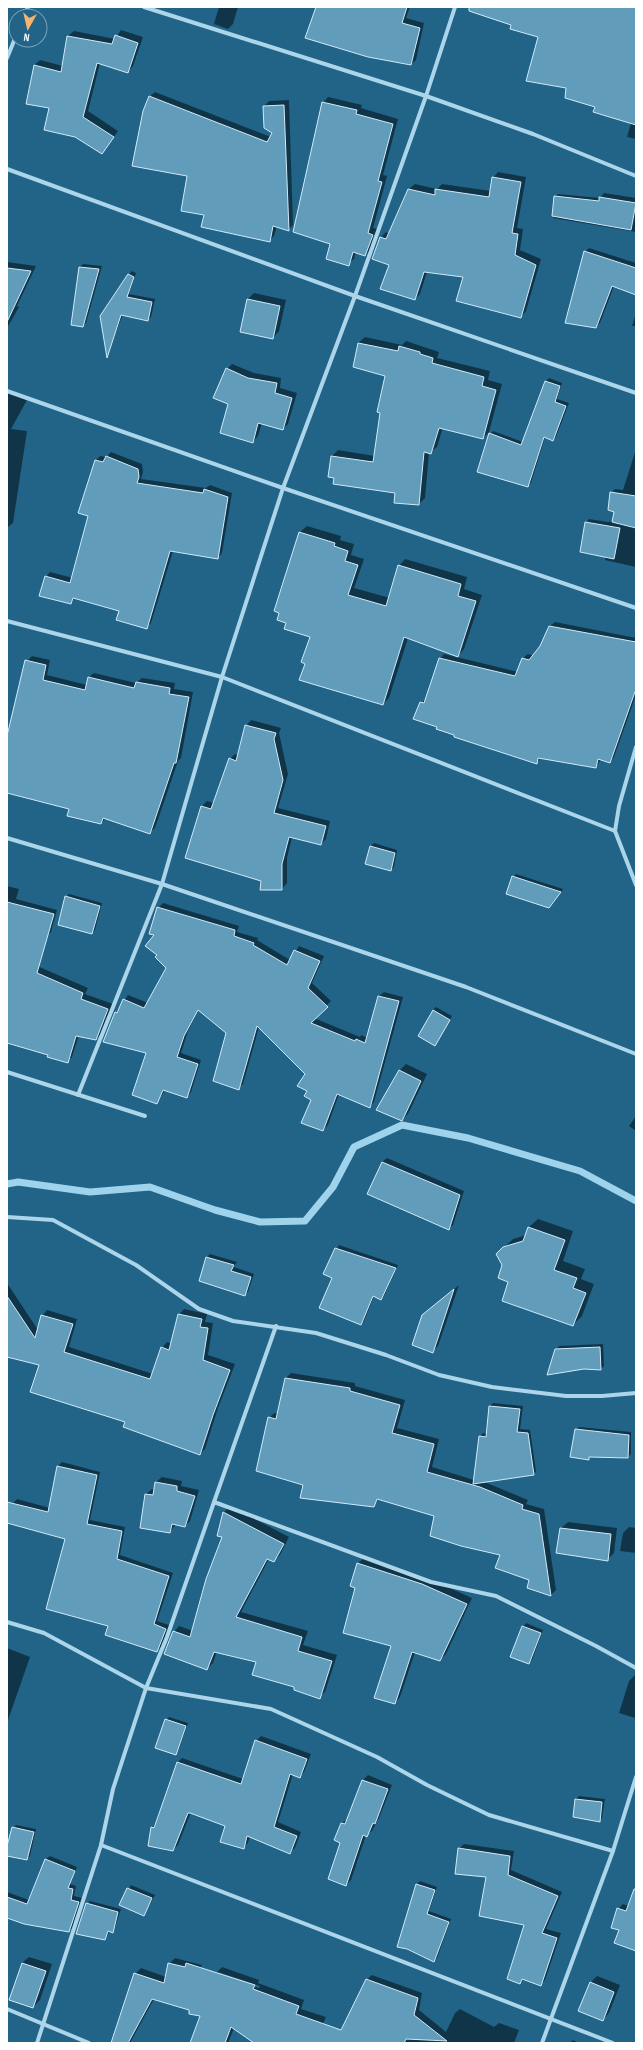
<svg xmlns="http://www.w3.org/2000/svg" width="643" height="2050" viewBox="0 0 643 2050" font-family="'Sofia Sans Condensed',sans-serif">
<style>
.shadow{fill:#0007;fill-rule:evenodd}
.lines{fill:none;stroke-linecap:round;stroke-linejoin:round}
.stream{stroke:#9fd3eb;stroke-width:7}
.building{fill:#629cbb;stroke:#d0eaf8}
.street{stroke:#acd5ea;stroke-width:4}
</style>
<rect width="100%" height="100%" fill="#216488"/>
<!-- shadow -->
<g class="shadow">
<polygon points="219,7 238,7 233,24 228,29 214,24"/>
<polygon points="317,7 410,7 406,18 424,23 416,60 411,64"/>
<polygon points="553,7 636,7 636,139 627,137 631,123 596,106 567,87"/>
<polygon points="121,30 143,37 133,66 128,72 100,63 88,111 118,131 102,153 50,107 34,65 40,60 63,66 68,36 74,31 115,39"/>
<polygon points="155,92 271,137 273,133 264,127 264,106 269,101 289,100 293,225 288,230 277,226 274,236 269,241 205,215 189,175 149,97"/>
<polygon points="328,97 362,105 361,108 398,119 383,175 387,176 373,228 378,229 371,250 365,255 356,252 354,259 348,264 331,243 323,103"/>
<polygon points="498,172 526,177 517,228 523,229 520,250 541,259 526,311 521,317 464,276 427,272 420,294 415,299 390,264 380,238 386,232 390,234 409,189 415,184 437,189 442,184 491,191 493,178"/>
<polygon points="604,193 636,198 636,232 553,218 555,197 558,194 600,198"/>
<polygon points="589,248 636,263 636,294 614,286 600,323 596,327 585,252"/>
<polygon points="7,262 36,266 17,306 19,307 7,328"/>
<polygon points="83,264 102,266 86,323 82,326 72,324 80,267"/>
<polygon points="132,271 136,273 129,294 155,299 151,317 148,320 123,314 107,356 129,274"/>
<polygon points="254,293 286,300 279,331 273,338 248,299"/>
<polygon points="636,313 636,326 632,326"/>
<polygon points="365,337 402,345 406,341 439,352 437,358 490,371 488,380 502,384 489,432 483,438 443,427 437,447 429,453 425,498 419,504 396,492 336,478 332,456 338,450 375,456 386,375 358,343"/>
<polygon points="232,364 254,373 281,378 280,388 297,393 288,424 283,429 262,423 258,436 253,442 229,404 227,369"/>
<polygon points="549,378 562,383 557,399 569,403 556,437 553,440 545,437 531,483 528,486 490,434 493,431 523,442 546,381"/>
<polygon points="7,389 27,400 11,429 27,431 13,523 8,527"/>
<polygon points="636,449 636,567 605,560 606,556 586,523 589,519 608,522 614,521 615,512 611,493 615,489 623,490"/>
<polygon points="111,452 142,464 143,472 141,479 206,488 210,485 232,493 222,553 218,558 173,551 151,623 146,628 120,610 75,598 71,603 46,577 50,572 73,578 89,515 80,512 96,460 100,456 106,457"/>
<polygon points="307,526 341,536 340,540 354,544 351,555 364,559 354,588 390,598 399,566 405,559 467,577 464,589 482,595 464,649 458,656 408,638 389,698 383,704 306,663 311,636 288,622 280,612 275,611 300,532"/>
<polygon points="555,622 636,638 636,695 614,757 610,762 601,759 596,767 541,758 536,763 455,734 438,726 421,703 427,698 440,659 444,654 518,672 523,658 528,654 534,656 541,646 550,626"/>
<polygon points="32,656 50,660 47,675 87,685 89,677 94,673 136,683 142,678 175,683 174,689 193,692 181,758 178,761 155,828 150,832 106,818 101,823 70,809 7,792 7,730 10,727 27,661"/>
<polygon points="251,720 281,728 279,733 288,774 278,808 330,821 326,839 321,844 292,837 287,858 287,883 282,889 262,880 186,858 202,806 207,801 214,803 230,759 235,754 238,755 246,726"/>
<polygon points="374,843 397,850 394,867 391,870 371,846"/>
<polygon points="516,874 563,889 552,904 513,877"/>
<polygon points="7,886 19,889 16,899 57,910 51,932 47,936 7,927"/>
<polygon points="69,894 102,903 95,930 92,933 66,897"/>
<polygon points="163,903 239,926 237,932 258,938 257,940 290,960 299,946 324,956 312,983 331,1001 314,1018 360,1037 361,1035 368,1038 379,996 384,992 403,997 374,1102 370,1107 339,1094 328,1125 323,1130 308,1091 306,1074 259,1027 243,1084 238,1089 228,1033 199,1009 188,1031 181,1053 201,1060 191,1092 187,1097 165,1090 157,1103 147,1052 116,1013 128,995 148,1003 168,968 158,955 156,934 158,908"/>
<polygon points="28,962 88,988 85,994 113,1004 101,1034 96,1039 79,1035 72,1057 67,1062 49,1054 7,1042 7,987"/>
<polygon points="436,1007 452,1016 435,1044 433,1010"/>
<polygon points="406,1064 427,1074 408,1114 402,1120 399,1071"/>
<polygon points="636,1116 636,1131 629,1126"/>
<polygon points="387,1158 464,1191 453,1225 449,1229 382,1162"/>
<polygon points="538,1219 573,1231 563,1261 585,1269 581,1279 594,1284 582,1316 573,1325 510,1282 497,1254 513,1239 526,1235 529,1227"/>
<polygon points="339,1245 398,1265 384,1296 381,1299 374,1296 364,1321 361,1324 333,1277 324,1273"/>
<polygon points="210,1254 237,1262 234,1267 254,1274 248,1292 244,1295 206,1258"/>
<polygon points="7,1283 38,1330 42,1316 47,1310 77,1319 69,1347 153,1374 162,1348 167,1342 172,1344 179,1315 184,1309 207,1314 205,1322 213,1323 208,1355 235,1364 218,1408 205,1449 200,1454 126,1421 40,1364 7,1356"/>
<polygon points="459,1285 438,1346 432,1352 429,1310"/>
<polygon points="603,1344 604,1366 601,1369 584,1368 556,1350 559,1346"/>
<polygon points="291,1373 355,1383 355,1386 405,1400 397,1428 439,1439 432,1467 474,1480 480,1437 483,1433 487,1434 490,1406 493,1403 523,1406 520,1429 530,1430 536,1471 533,1475 482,1481 528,1500 526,1504 544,1509 556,1590 551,1595 528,1588 531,1580 501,1554 435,1515 379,1499 373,1505 304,1485 269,1418 274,1413 278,1414 286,1378"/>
<polygon points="579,1427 631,1432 631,1454 628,1457 591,1456 588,1459 576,1430"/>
<polygon points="62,1462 100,1472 90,1520 125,1527 120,1555 173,1573 157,1621 169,1625 161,1647 157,1651 109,1625 66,1539 8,1522 13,1503 17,1499 50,1508 58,1466"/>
<polygon points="162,1477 182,1481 181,1486 199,1490 190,1521 185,1526 176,1524 170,1532 146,1494 152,1489 155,1490 156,1482"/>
<polygon points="230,1506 289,1537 280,1555 274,1561 269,1559 241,1612 308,1631 303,1645 337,1655 325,1692 319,1697 296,1687 257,1662 217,1651 213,1663 207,1669 174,1632 179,1626 193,1631 224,1536 218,1535 224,1512"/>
<polygon points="568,1522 617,1528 614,1553 608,1559 561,1528"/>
<polygon points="629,1527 636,1528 636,1553 620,1551 623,1533"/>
<polygon points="364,1558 441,1584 472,1598 446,1654 440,1660 415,1652 400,1697 395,1703 393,1645 356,1587 351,1585 358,1563"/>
<polygon points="526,1623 543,1630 532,1660 529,1663 523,1627"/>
<polygon points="7,1648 30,1657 7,1723"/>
<polygon points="636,1674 636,1717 635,1718 619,1713 629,1681"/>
<polygon points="169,1717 188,1723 178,1751 175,1754 166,1720"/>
<polygon points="261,1736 311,1754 304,1772 300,1777 293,1774 278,1822 301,1832 295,1848 290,1852 250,1836 248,1843 243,1848 226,1826 191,1812 178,1845 173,1850 152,1828 156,1823 178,1762 182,1758 243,1779 256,1741"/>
<polygon points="368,1775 392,1785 379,1818 372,1831 366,1835 351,1880 346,1885 342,1823 348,1819 363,1780"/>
<polygon points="579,1796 605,1799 602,1818 599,1821 576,1799"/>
<polygon points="16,1825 36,1829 30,1856 27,1859 7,1855 13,1828"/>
<polygon points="464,1844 514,1851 511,1870 562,1892 546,1929 561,1933 545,1980 541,1985 524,1979 520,1983 525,1924 487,1876 459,1849"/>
<polygon points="50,1856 77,1867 70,1884 76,1886 74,1896 82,1898 72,1928 69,1931 7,1917 7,1892 29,1900 46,1859"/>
<polygon points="420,1881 437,1887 429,1911 451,1919 437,1958 434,1961 399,1946 417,1884"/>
<polygon points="131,1885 155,1895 144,1915 121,1905"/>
<polygon points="90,1901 121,1909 115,1928 112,1931 110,1931 105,1939 87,1904"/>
<polygon points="623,1904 636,1909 636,1950 620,1929 618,1909"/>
<polygon points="29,1957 52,1964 40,2000 33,2007 22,1963"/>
<path d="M175,1958L202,1965L190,1985L216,1973L222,1967L259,1980L258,1983L304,2000L301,2009L326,2017L315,2043H256L234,2028L228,2043H191L202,2012L154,1999L130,2043H112L135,1974L141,1968L166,1977L169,1964ZM218,1972L260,1986L259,1988L218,1974Z"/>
<polygon points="372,1975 422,1993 419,2010 446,2032 455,2013 460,2009 494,2027 499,2023 519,2030 514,2043 336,2043 367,1979"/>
<polygon points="597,1976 620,1985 609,2013 603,2020 591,1982"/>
<polygon points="573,2040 579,2043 570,2043"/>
</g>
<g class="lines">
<!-- stream -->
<polyline class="stream" points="7,1184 18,1182 90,1192 150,1187 215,1210 260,1222 305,1221 333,1187 354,1147 402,1125 468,1138 580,1171 636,1201"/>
</g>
<!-- building -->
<g class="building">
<polygon points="316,7 407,7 402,23 420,28 411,65 368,57 305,38"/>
<polygon points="469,7 636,7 636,125 593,112 595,107 565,98 566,88 526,81 538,37 510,29 511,25 469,11"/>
<polygon points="115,35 138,43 128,73 97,63 83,117 114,137 102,154 75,137 44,130 49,108 26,104 34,65 61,72 67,36 112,44"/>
<polygon points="149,96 267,142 272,133 264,128 263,106 284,105 289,231 273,226 270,242 201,227 204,215 181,211 187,176 132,166 143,111"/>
<polygon points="322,102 357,110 356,114 393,124 378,181 382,182 368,233 373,235 365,256 353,252 349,266 326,259 330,244 293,232"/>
<polygon points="492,177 521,182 512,233 518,234 515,255 536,265 521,318 456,301 463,277 424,272 415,300 380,289 389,265 372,259 380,237 386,239 408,189 435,195 435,189 489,197"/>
<polygon points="554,196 599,201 599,197 636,203 631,230 552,216"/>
<polygon points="584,251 636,268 636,295 612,286 596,328 565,323"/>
<polygon points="79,267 99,269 83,327 71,325"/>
<polygon points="7,268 31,271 7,322"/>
<polygon points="128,274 134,277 127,297 152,302 148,321 121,315 107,358 100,316"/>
<polygon points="247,299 280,306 273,339 240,332"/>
<polygon points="358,343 398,351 399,346 420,352 420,354 433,358 432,363 484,377 482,386 496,390 483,439 439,428 431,454 424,452 419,505 394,503 395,493 333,484 334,478 328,477 331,456 373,462 380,413 377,412 385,376 353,367"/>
<polygon points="226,368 248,378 277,383 275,393 292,398 283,430 258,423 253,443 220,433 228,404 213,398"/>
<polygon points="545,381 560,386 555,402 566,406 553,441 544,437 528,487 477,472 489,433 521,445"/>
<polygon points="106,456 138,469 139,477 137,483 203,493 204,489 228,497 218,559 170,551 147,629 116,620 119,611 73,598 71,604 39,596 45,576 70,583 88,516 78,513 95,460 103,462"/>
<polygon points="610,492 636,496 636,528 612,522 614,512 608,510"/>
<polygon points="585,522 620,528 614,559 580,552"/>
<polygon points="299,532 335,543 334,546 348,551 345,561 358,565 348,595 386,606 398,565 461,584 458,596 476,601 458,657 404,637 383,705 299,680 305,664 301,662 310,637 284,629 286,623 277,620 279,613 274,611"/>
<polygon points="549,626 636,642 636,689 610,763 598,759 596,768 538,758 537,764 454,737 454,735 436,729 437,727 413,719 420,702 424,703 439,658 515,676 522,658 529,660 540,646"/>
<polygon points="25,660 46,665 43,680 85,690 88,677 134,688 136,682 170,688 169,694 189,697 176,763 174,763 150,834 103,818 101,824 67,816 69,809 7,793 7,736"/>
<polygon points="245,725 276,733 274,739 283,780 274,813 326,826 321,845 289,837 282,864 282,890 260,890 261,881 185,858 201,806 211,809 229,758 236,761"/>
<polygon points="370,846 395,853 391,871 365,864"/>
<polygon points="512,876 561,892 549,908 506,894"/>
<polygon points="65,896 100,906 92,934 58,925"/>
<polygon points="7,902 54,914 37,973 83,993 81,999 108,1009 96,1040 76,1036 68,1063 47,1057 48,1055 7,1043"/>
<polygon points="157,907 235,930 234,936 254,943 253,945 287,965 294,950 320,961 308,988 328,1007 311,1023 355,1041 356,1039 365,1043 378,996 399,1001 370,1108 337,1094 323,1131 301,1123 311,1100 304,1096 307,1091 297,1086 305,1074 257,1026 239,1090 213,1081 226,1033 198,1010 184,1036 177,1057 198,1064 187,1098 163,1090 157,1104 132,1095 146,1053 103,1042 115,1012 117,1013 123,999 144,1008 166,968 155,957 157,955 145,946 154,935 149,934"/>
<polygon points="433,1010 450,1020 435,1046 418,1036"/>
<polygon points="399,1070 421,1081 402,1121 376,1110"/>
<polygon points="382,1162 460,1195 449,1230 367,1194"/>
<polygon points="528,1227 565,1240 554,1270 577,1278 573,1288 586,1293 573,1326 502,1301 508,1282 498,1278 502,1265 496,1254 503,1247 523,1241"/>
<polygon points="335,1248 396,1268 381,1300 373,1296 361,1325 319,1308 332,1278 323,1274"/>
<polygon points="206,1257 234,1265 231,1271 251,1277 245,1296 199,1281"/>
<polygon points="454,1289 433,1353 412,1345 422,1315"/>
<polygon points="7,1296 35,1338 41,1315 73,1324 64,1352 150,1379 161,1347 169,1350 178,1314 202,1319 200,1327 208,1328 203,1360 230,1370 213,1415 200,1455 123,1427 125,1422 30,1392 39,1365 7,1357"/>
<polygon points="600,1347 601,1370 584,1369 547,1375 555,1349"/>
<polygon points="285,1378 350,1388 350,1391 400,1405 392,1433 434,1444 427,1472 480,1487 523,1505 522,1509 539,1514 551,1596 527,1588 529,1580 495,1568 500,1555 461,1546 430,1536 434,1516 377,1499 374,1507 300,1498 303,1485 256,1471 268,1417 276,1419"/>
<polygon points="489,1406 520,1409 517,1432 528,1433 534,1475 473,1484 479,1436 486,1437"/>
<polygon points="575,1429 629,1435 628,1458 589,1457 589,1460 570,1457"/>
<polygon points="57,1466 97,1475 87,1524 122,1531 117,1559 169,1576 154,1624 166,1629 157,1652 105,1635 108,1626 46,1609 65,1539 7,1523 7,1502 48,1512"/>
<polygon points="155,1482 177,1486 177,1491 195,1496 185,1527 172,1524 170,1533 140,1528 145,1494 153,1495"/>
<polygon points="223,1512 284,1544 274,1562 267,1559 236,1617 302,1637 298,1651 332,1661 320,1699 294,1690 294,1687 252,1675 256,1662 214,1652 207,1670 164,1654 173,1631 190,1637 206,1579 222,1537 217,1536"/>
<polygon points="560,1528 611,1534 608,1561 556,1553"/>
<polygon points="357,1563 422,1584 467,1604 440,1661 412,1652 395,1704 374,1698 391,1646 343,1633 355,1588 350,1586"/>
<polygon points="522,1626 541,1633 529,1664 510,1657"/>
<polygon points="165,1719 186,1726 176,1755 155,1748"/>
<polygon points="255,1740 307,1759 300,1778 290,1774 274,1827 297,1836 290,1854 247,1836 244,1849 220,1842 225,1826 190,1813 188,1813 173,1851 148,1846 151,1827 154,1828 177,1762 241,1784"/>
<polygon points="362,1780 388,1789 375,1824 373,1823 367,1837 363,1835 346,1886 328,1879 340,1843 334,1840 341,1823 345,1824"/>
<polygon points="575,1799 602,1802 600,1822 573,1817"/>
<polygon points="12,1827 34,1832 27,1860 7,1856 7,1846"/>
<polygon points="458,1848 510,1856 508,1875 558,1896 542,1933 557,1938 541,1986 522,1979 520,1984 507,1979 524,1925 479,1916 486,1877 455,1874"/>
<polygon points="45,1859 75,1871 68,1888 73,1889 71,1900 79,1902 69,1932 24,1924 7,1918 7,1897 27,1904"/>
<polygon points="416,1884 435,1890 427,1914 449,1922 434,1962 407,1949 397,1947"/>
<polygon points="127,1888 152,1898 144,1916 119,1905"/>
<polygon points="634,1889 636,1889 636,1951 614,1943 619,1930 611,1928 617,1908 626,1911"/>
<polygon points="86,1903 118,1912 113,1933 108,1931 105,1940 76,1934"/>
<polygon points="22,1963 46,1971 33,2008 9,2000"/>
<polygon points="168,1963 185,1967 186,1963 255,1985 253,1989 299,2006 296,2014 341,2030 366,1979 418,1998 414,2015 447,2041 406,2039 404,2043 254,2043 231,2027 225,2043 190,2043 200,2016 189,2014 189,2010 152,1999 128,2043 111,2043 134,1973 164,1983"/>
<polygon points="590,1982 614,1992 603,2021 578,2011"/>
</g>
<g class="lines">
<!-- street -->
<g class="street">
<polyline points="144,7 426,96 533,134 636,176"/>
<polyline points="24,16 28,7"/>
<polyline points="7,58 16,36"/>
<polyline points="7,169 355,296 636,393"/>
<polyline points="7,391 283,488 636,608"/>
<polyline points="7,621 222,677 615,831"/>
<polyline points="636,747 619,806 615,831 636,885"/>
<polyline points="7,838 162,884 466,987 636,1054"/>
<polyline points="7,1072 145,1116"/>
<polyline points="78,1095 162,884 222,677 283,488 355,296 426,96 455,7"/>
<polyline points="7,1217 53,1220 136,1265 199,1309 233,1321 316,1333 386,1355 439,1375 492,1387 566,1396 602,1396 636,1393"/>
<polyline points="214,1502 276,1326"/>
<polyline points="7,1622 44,1633 146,1688 271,1709 377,1757 427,1785 489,1815 613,1851"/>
<polyline points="101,1845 613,2043"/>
<polyline points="7,2009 89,2043"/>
<polyline points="37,2043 101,1845 113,1789 146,1688 167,1637 214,1502 431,1582 496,1596 596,1646 636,1668"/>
<polyline points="542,2043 613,1851 636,1777"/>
</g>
</g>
<!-- border -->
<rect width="643" height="2050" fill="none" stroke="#ffffff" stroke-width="16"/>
<!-- north arrow -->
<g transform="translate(28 28) rotate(188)"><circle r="19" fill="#216488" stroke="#7aa2b8"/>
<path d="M0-3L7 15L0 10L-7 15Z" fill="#f7b26d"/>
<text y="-6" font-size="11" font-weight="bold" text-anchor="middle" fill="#ffffff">N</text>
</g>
</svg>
